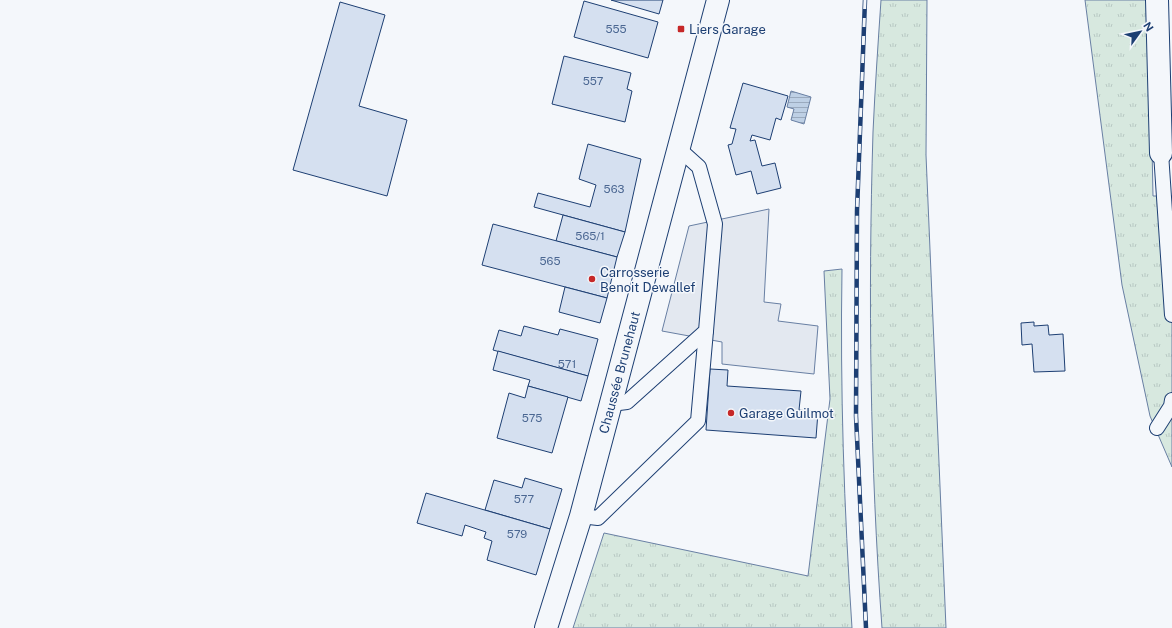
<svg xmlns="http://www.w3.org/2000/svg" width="1172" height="628" viewBox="0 0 1172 628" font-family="'Public Sans',sans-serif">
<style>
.grass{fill:url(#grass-tufts);stroke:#687fa3}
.parking{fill:#e3e8f0;stroke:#687fa3}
.water{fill:url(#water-rules);stroke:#687fa3}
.building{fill:#d5e0f0;stroke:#1d3f73}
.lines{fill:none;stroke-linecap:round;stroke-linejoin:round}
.lane-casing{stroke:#1d3f73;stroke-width:16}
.street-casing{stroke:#1d3f73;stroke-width:24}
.secondary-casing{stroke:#1d3f73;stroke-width:24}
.lane{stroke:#f4f7fb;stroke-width:14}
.street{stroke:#f4f7fb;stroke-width:22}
.secondary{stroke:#f4f7fb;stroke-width:22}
.rail-casing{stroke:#1d3f73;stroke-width:4.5}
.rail{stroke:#f4f7fb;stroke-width:3;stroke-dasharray:9;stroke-linecap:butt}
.poi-dot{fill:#c62828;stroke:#f4f7fb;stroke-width:1.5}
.labels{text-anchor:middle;stroke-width:3;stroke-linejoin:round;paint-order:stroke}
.number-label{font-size:11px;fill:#4b6792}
.poi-label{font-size:13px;fill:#1d3f73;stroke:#f4f7fb;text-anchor:start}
.street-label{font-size:13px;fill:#1d3f73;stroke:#f4f7fb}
</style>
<defs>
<pattern id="grass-tufts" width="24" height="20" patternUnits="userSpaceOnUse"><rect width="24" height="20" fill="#d7e8df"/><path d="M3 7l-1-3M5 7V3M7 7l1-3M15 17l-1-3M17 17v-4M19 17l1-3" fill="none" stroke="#b8c8c3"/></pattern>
<pattern id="water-rules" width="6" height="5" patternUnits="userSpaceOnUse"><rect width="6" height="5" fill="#bed0e5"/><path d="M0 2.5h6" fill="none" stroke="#9aaabe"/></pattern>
</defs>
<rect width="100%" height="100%" fill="#f4f7fb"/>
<!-- grass -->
<g class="grass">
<path d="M881,0H927L926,155L946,628H882C870,463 868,298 873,132C875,88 878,44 881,0Z"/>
<polygon points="1085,0 1149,0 1153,196 1172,196 1172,467 1150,416 1122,285"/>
<path d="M842,269C840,389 844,509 852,628H573L604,533L808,576L830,399L824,271Z"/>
</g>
<!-- parking -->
<polygon class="parking" points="769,209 764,302 781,304 778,321 818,326 814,374 722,364 722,342 662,331 689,226"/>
<!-- water -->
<polygon class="water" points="791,91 811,97 804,124 791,120 794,109 787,107"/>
<!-- building -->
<g class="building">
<polygon points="611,0 663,0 659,14"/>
<polygon points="584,1 658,22 648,58 574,37"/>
<polygon points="340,2 385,15 359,106 407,120 387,196 293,170"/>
<polygon points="564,56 631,73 627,89 632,91 625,122 552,104"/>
<polygon points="743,83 788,96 781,120 776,118 770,140 752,135 750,141 755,140 762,166 775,163 781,188 757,194 751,171 736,175 728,145 732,144 736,129 730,128"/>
<polygon points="588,144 641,159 625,232 534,207 538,193 590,207 596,185 579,179"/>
<polygon points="563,215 625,232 617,257 556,241"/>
<polygon points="493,224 617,257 607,298 482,265"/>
<polygon points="565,287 607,298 600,323 559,312"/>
<polygon points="1034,322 1034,326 1048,325 1049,335 1063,334 1065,371 1034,372 1032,344 1022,345 1021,323"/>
<polygon points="524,326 558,335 560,329 598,339 588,376 493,350 499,330 521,336"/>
<polygon points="498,351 588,376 581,401 528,386 530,380 493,370"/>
<polygon points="710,369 728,370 727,386 801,391 799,410 818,412 816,438 706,430"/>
<polygon points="528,386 568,397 552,453 497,438 509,393 525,398"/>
<polygon points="525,478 562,489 550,529 485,510 494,480 522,488"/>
<polygon points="426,493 550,529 536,575 487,560 492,541 484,538 486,532 465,525 462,536 417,523"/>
</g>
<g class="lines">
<!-- lane casing -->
<g class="lane-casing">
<g id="lane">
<polyline points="1161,153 1172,315"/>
<polyline points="611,404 627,402 706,331 715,224 699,167 679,149"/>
<polyline points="1157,428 1171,406 1172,400"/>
<polyline points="581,516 598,518 698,421 706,331"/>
</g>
</g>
<!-- street casing -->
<g class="street-casing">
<polyline id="street" points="1157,0 1161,153"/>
</g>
<!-- secondary casing -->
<g class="secondary-casing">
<g id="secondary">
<path id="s1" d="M546,628L581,516L718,0"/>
</g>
</g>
<!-- lane -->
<use href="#lane" class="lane"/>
<!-- street -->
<use href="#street" class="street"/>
<!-- secondary -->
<use href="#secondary" class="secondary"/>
<!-- rail casing -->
<g class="rail-casing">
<polyline id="rail" points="865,0 857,211 856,416 866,628"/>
</g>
<!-- rail -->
<use href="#rail" class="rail"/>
</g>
<!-- markers -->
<g class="poi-dot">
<rect x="677" y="25" width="8" height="8" rx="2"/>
<circle cx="592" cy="279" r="4"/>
<circle cx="731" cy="413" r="4"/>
</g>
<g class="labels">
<!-- number labels -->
<g class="number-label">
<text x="616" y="33">555</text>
<text x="593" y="85">557</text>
<text x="614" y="193">563</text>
<text x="590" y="240">565/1</text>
<text x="550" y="265">565</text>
<text x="567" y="368">571</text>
<text x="532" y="422">575</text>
<text x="524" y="503">577</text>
<text x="517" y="538">579</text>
</g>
<!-- poi labels -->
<g class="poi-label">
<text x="689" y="34">Liers Garage</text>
<text x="600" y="277">Carrosserie<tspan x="600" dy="15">Benoit Dewallef</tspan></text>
<text x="739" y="418">Garage Guilmot</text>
</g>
<!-- street labels -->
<g class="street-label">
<text dy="5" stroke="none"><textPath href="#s1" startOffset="266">Chaussée Brunehaut</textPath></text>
</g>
</g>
<!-- north arrow -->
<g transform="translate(1140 32) rotate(57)" stroke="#f4f7fb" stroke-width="3" paint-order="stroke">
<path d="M0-3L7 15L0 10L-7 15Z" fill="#1d3f73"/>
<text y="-6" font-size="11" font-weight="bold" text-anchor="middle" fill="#1d3f73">N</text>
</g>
</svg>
